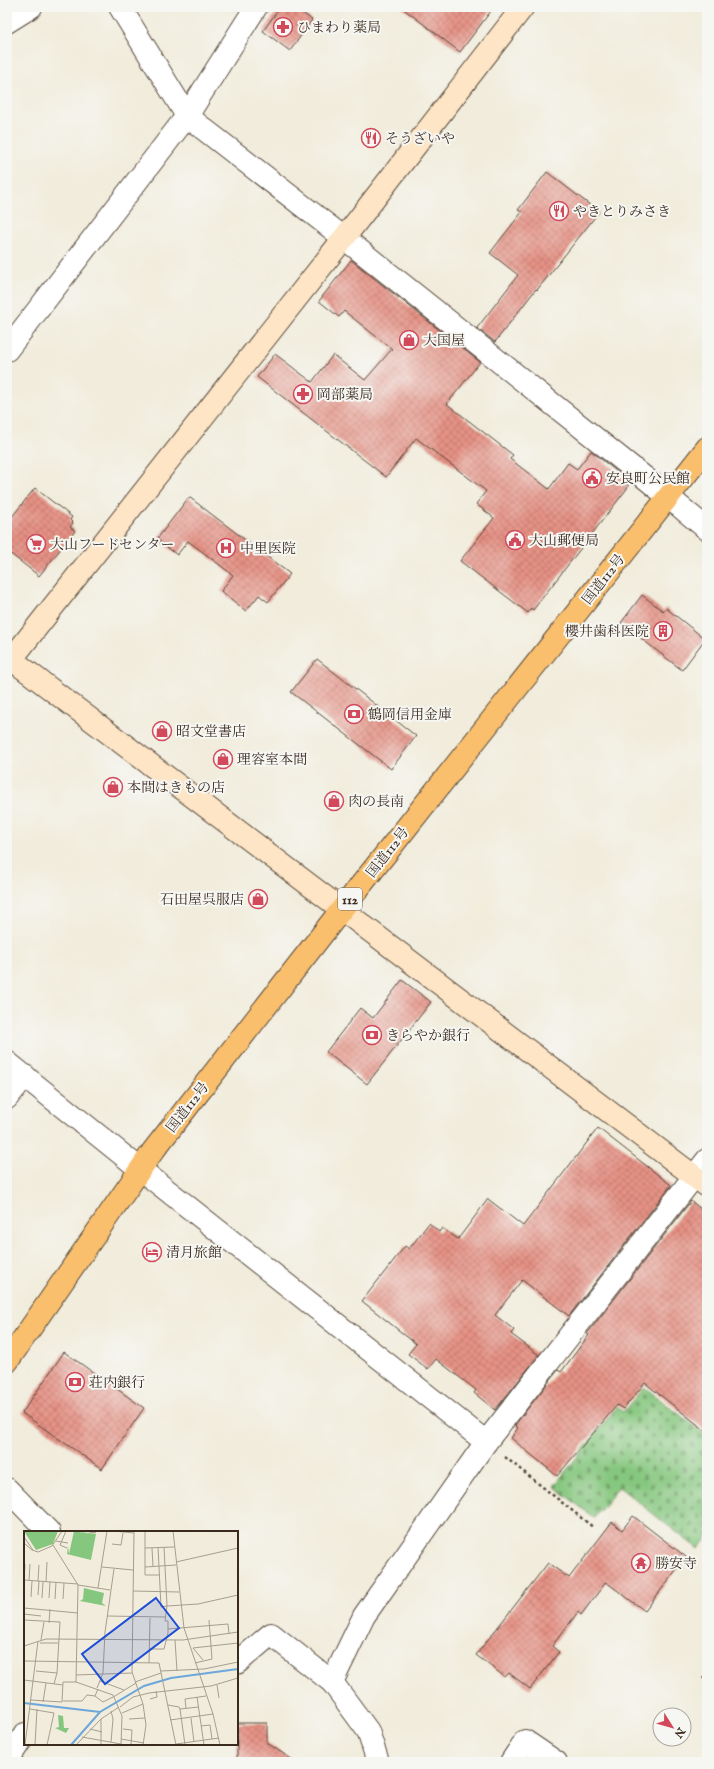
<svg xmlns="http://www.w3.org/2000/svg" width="714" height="1769" viewBox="0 0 714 1769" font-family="'IM FELL English','Noto Serif JP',serif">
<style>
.cemetery{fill:url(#cemetery-stones);stroke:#60784e}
.building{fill:url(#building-cross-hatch)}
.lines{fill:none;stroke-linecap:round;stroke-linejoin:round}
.street-casing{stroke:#56473a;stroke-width:24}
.secondary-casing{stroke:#56473a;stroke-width:24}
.highway-casing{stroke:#56473a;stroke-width:24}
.path{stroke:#56473a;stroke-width:2.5;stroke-dasharray:3 3;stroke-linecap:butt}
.street{stroke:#fff;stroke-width:22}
.secondary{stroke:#fde5c5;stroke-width:22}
.highway{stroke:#f9bf6d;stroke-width:22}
.labels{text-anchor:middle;stroke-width:4;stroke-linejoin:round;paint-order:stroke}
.shield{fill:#f6f6f2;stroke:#73675e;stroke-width:1}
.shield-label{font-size:13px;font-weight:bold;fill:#3b2a1e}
.poi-label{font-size:14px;fill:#3b2a1e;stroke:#f6f6f2;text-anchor:start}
.street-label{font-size:14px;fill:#3b2a1e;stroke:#f6f6f2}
.inset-river{fill:none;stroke:#6ca7dc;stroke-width:2}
.inset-road{fill:none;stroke:#a89e8f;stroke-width:1}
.view{fill:#1d4ed8;fill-opacity:0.15;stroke:#1d4ed8;stroke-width:2}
.inset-edge{fill:none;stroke:#3b2a1e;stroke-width:2}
</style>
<defs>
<pattern id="cemetery-stones" width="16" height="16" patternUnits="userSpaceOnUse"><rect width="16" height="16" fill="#86c77f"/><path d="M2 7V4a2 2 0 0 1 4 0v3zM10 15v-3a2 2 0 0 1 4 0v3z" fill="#6fa267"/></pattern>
<pattern id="building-cross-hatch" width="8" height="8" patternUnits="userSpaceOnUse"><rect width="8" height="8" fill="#e69285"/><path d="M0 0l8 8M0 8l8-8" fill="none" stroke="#bc776c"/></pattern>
</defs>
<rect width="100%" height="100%" fill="#f6f6f2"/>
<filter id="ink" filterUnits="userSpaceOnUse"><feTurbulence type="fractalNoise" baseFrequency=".025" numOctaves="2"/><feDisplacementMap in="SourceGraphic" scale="8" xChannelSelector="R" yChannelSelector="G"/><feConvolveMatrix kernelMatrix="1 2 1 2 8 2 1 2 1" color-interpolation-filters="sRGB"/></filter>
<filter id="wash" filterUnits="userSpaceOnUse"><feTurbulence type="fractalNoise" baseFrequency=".012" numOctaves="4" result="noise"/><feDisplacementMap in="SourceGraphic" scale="16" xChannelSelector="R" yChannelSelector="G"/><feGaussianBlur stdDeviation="0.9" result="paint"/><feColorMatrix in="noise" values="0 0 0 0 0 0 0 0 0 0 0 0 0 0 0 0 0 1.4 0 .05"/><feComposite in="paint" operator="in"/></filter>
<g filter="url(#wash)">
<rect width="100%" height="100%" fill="#f1ecdb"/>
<!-- cemetery -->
<polygon class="cemetery" points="644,1387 707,1436 707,1538 698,1549 619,1487 594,1518 554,1486 617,1407 623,1412"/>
<g id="blocks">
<!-- building -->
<g class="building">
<polygon points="280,7 295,7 312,20 290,51 263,31"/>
<polygon points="401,7 494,7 460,52"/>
<polygon points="547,172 599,212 537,290 536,289 495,342 477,328 518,275 490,253 522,212 518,210"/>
<polygon points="351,260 480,362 447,404 513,455 510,459 549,489 568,463 577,469 591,451 626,479 623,482 629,486 533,610 531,608 528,613 460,561 494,518 476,504 486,491 416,438 386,477 257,377 275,354 312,382 333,355 365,380 392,349 344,311 339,317 319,301"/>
<polygon points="35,488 72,517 70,520 73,523 70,527 75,531 39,576 7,551 7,523"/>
<polygon points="189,497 290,574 268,602 259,595 246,611 221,591 233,575 188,541 177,555 157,539"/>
<polygon points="642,595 663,611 666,608 705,639 682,670 621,623"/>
<polygon points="317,659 416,736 391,769 291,692"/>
<polygon points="402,980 431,1002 367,1084 326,1052 360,1008 373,1018"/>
<polygon points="598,1128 671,1185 569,1316 522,1280 495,1315 514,1330 511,1334 539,1355 495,1410 474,1393 476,1390 436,1359 428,1369 408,1354 416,1344 362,1301 405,1246 409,1249 429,1223 439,1232 442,1228 458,1239 488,1199 523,1226"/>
<polygon points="691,1201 707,1214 707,1432 645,1383 623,1409 617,1405 557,1476 511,1438 518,1428 515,1425 558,1370 561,1372 589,1335 587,1334"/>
<polygon points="64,1352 144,1408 102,1469 22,1413"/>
<polygon points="633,1516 686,1557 645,1611 606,1582 581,1615 578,1612 552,1646 559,1652 530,1689 509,1673 505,1677 476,1655 548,1563 569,1578 612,1522 622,1530"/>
<polygon points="237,1723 267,1723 267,1743 296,1762 237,1762"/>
</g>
</g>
</g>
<g filter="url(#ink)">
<use href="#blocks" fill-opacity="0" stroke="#56473a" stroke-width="1"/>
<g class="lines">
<!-- street casing -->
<g class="street-casing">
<g id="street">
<polyline points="120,7 187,116 344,238 649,481 707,529"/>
<polyline points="7,22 31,7"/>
<polyline points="7,350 187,116 256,7"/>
<polyline points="7,1062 140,1169 486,1442"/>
<polyline points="7,1098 25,1076"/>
<polyline points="7,1489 49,1532"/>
<polyline points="237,1663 271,1634 332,1682 368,1731 378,1762"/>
<polyline points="332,1682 364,1616 486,1442 707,1160"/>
<polyline points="7,1761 25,1734"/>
<polyline points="511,1762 525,1741 556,1762"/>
</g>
</g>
<!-- secondary casing -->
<g class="secondary-casing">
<g id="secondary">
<polyline points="7,656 707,1186"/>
<polyline points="7,665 344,238 523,7"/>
</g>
</g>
<!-- highway casing -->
<g class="highway-casing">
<polyline id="highway" points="7,1362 153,1151 342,909 707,448"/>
</g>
<!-- path -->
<g class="path">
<polyline points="505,1457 594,1528"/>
<polyline points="703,1679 707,1673"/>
</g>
<!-- street -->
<use href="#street" class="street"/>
<!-- secondary -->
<use href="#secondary" class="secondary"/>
<!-- highway -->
<use href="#highway" class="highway"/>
</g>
</g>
<!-- icons -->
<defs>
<g id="pharmacy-ring" transform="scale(1)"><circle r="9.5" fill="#f6f6f2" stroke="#d1495b" stroke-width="1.5"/><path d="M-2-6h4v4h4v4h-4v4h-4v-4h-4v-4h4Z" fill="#d1495b"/></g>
<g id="restaurant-ring" transform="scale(1)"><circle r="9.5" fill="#f6f6f2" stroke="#d1495b" stroke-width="1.5"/><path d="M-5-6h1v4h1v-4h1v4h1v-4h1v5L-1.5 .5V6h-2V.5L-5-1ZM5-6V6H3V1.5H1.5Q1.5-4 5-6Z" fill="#d1495b"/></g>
<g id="shop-ring" transform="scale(1)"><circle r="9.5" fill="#f6f6f2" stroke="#d1495b" stroke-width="1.5"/><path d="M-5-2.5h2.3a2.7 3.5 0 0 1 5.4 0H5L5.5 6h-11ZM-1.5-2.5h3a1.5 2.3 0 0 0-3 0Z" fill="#d1495b"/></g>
<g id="civic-ring" transform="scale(1)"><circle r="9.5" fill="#f6f6f2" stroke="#d1495b" stroke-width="1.5"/><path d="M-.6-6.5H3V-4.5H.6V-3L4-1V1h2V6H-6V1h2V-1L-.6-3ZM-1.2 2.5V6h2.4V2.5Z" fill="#d1495b"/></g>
<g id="supermarket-ring" transform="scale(1)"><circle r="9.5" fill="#f6f6f2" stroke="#d1495b" stroke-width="1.5"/><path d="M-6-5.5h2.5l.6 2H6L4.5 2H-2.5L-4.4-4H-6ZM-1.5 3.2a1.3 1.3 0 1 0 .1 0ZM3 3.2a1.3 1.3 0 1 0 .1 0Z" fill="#d1495b"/></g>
<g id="hospital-ring" transform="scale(1)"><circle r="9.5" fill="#f6f6f2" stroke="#d1495b" stroke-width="1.5"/><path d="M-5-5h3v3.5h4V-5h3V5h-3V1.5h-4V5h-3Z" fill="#d1495b"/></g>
<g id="building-ring" transform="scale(1)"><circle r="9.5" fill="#f6f6f2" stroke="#d1495b" stroke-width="1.5"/><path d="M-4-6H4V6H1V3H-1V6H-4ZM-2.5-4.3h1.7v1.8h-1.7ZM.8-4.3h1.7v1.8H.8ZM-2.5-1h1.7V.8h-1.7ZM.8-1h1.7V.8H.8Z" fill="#d1495b"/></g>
<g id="bank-ring" transform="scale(1)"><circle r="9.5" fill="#f6f6f2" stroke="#d1495b" stroke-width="1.5"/><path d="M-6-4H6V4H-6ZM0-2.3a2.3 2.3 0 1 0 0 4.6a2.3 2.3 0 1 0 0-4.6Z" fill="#d1495b"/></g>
<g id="hotel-ring" transform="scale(1)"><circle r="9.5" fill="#f6f6f2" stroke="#d1495b" stroke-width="1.5"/><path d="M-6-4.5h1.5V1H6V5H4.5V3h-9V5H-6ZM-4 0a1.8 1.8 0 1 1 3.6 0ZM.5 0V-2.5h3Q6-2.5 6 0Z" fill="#d1495b"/></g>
<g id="temple-ring" transform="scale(1)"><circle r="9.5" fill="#f6f6f2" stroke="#d1495b" stroke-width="1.5"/><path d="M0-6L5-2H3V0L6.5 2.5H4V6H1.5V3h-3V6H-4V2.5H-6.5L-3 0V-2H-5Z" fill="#d1495b"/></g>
</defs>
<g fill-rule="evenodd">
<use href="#pharmacy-ring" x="283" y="27"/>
<use href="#restaurant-ring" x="371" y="138"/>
<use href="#restaurant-ring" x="559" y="211"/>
<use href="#shop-ring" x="409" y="340"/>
<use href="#pharmacy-ring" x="303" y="394"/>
<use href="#civic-ring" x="592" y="478"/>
<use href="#civic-ring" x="515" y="540"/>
<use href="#supermarket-ring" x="36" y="544"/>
<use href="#hospital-ring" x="226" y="548"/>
<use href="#building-ring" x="663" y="631"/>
<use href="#bank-ring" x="354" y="714"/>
<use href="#shop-ring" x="162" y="731"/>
<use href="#shop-ring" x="223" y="759"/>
<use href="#shop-ring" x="113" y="787"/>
<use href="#shop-ring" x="334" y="801"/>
<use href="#shop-ring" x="258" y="899"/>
<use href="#bank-ring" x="372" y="1035"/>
<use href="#hotel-ring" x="152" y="1252"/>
<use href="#bank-ring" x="75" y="1382"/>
<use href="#temple-ring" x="641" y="1563"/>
</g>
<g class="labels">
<!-- shield labels -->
<rect class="shield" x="338" y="888" width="24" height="22" rx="3"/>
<g class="shield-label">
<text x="350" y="904">112</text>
</g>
<!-- poi labels -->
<g class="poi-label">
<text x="297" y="32">ひまわり薬局</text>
<text x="385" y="143">そうざいや</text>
<text x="573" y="216">やきとりみさき</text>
<text x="423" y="345">大国屋</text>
<text x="317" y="399">岡部薬局</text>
<text x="606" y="483">安良町公民館</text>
<text x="529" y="545">大山郵便局</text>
<text x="50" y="549">大山フードセンター</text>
<text x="240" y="553">中里医院</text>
<text x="649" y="636" text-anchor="end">櫻井歯科医院</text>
<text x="368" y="719">鶴岡信用金庫</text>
<text x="176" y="736">昭文堂書店</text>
<text x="237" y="764">理容室本間</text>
<text x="127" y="792">本間はきもの店</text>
<text x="348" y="806">肉の長南</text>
<text x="244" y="904" text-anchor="end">石田屋呉服店</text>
<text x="386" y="1040">きらやか銀行</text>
<text x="166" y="1257">清月旅館</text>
<text x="89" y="1387">荘内銀行</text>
<text x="655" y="1568">勝安寺</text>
</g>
<!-- street labels -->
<g class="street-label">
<text transform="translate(603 579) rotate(-52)" y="5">国道112号</text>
<text transform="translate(387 852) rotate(-52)" y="5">国道112号</text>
<text transform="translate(187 1107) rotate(-52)" y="5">国道112号</text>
</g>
</g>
<!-- overview -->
<g transform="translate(24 1531)">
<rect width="214" height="214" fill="#f1ecdb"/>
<path d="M51,0L72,3L67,29L43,23L44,15L45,23L66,3Z" fill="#86c77f"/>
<path d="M34,184L39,185L40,197H45L42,202L31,197L35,196Z" fill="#86c77f"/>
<path d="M0,0H34L29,13L12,19Z" fill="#86c77f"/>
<path d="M50,0L66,3L61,27L45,23ZM60,57L80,62L78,72L82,75L56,70L59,68Z" fill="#86c77f"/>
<path class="inset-river" d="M0,172L76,181M47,214L76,181L120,155L147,147L214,138"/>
<path class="inset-road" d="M42,0L36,14L43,17M61,0L71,2L73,0M89,0L110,2M110,0L108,141L119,173L122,194L119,214M121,0V44H136M149,0L160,97L189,183L196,214M0,6L9,19M32,10L44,12M0,12L8,19L14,21L28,15L38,0M88,13L97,14L99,2M29,14L54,54L52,151M134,16L137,76L143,75L140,16M121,17L150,16M128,17L129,36M152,31L214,17M78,36L109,39M121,36L152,34M0,49L54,53M0,49L1,33M5,50L6,33M14,50L15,34M22,51L23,31M54,54L86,59M74,57L83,0M109,60L155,61M14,64L15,50M7,66L8,50M18,67L19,51M25,67L26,51M31,68L32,51M39,68L40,52M0,77L54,82M0,83L17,85M83,85L141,86M0,89L36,91L33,142L30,153M25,92L26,78M144,98L204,93L205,103M17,109L20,91M151,109L153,140M16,112H34M0,115L22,108L159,109L214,101M125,118H140L144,102V90H141L143,75L174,73L214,64M179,129L169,117L214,112M0,130L135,132L152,214M125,132L126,87M171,132L188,128L185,89M12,140L33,142M137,140L180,138L214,131M52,144L108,142M0,149L39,154M76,150L100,159M111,151L137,142M193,154L195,167M73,157L79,142L81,101L90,38M71,165L79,171L91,165M91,165L112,152M173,166L180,214M126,168L133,166L132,160M7,169L38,171L39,151H52L89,164L98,185L97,214M39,170H58L63,164L71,165L74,158M19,171L22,152M144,174L155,176L156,178M96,176L109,166L125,162L187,155L214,147M162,177L161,168L182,165M6,178L30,182L23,214M98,182L119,173M167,187L170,211M105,188L121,187M146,189L189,183M177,195L186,194L188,208M66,198L78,201M99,198L108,199L107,214M58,206L97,213M97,208L120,212M87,211L89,188L87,180M152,213L195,207M1,214L14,110M11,214L13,178M52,214L77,188L95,176M77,214V188M161,214L156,178L175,176"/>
<path class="view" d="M132,67L155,97L81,153L58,123Z"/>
<rect width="214" height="214" class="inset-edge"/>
</g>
<!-- margin -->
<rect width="714" height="1769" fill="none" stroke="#f6f6f2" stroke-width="24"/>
<!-- north arrow -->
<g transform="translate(672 1727) rotate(127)"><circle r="19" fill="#f6f6f2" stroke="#aba49d"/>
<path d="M0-3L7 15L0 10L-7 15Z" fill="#d1495b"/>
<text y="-6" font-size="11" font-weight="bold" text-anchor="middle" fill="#3b2a1e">N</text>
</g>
</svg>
